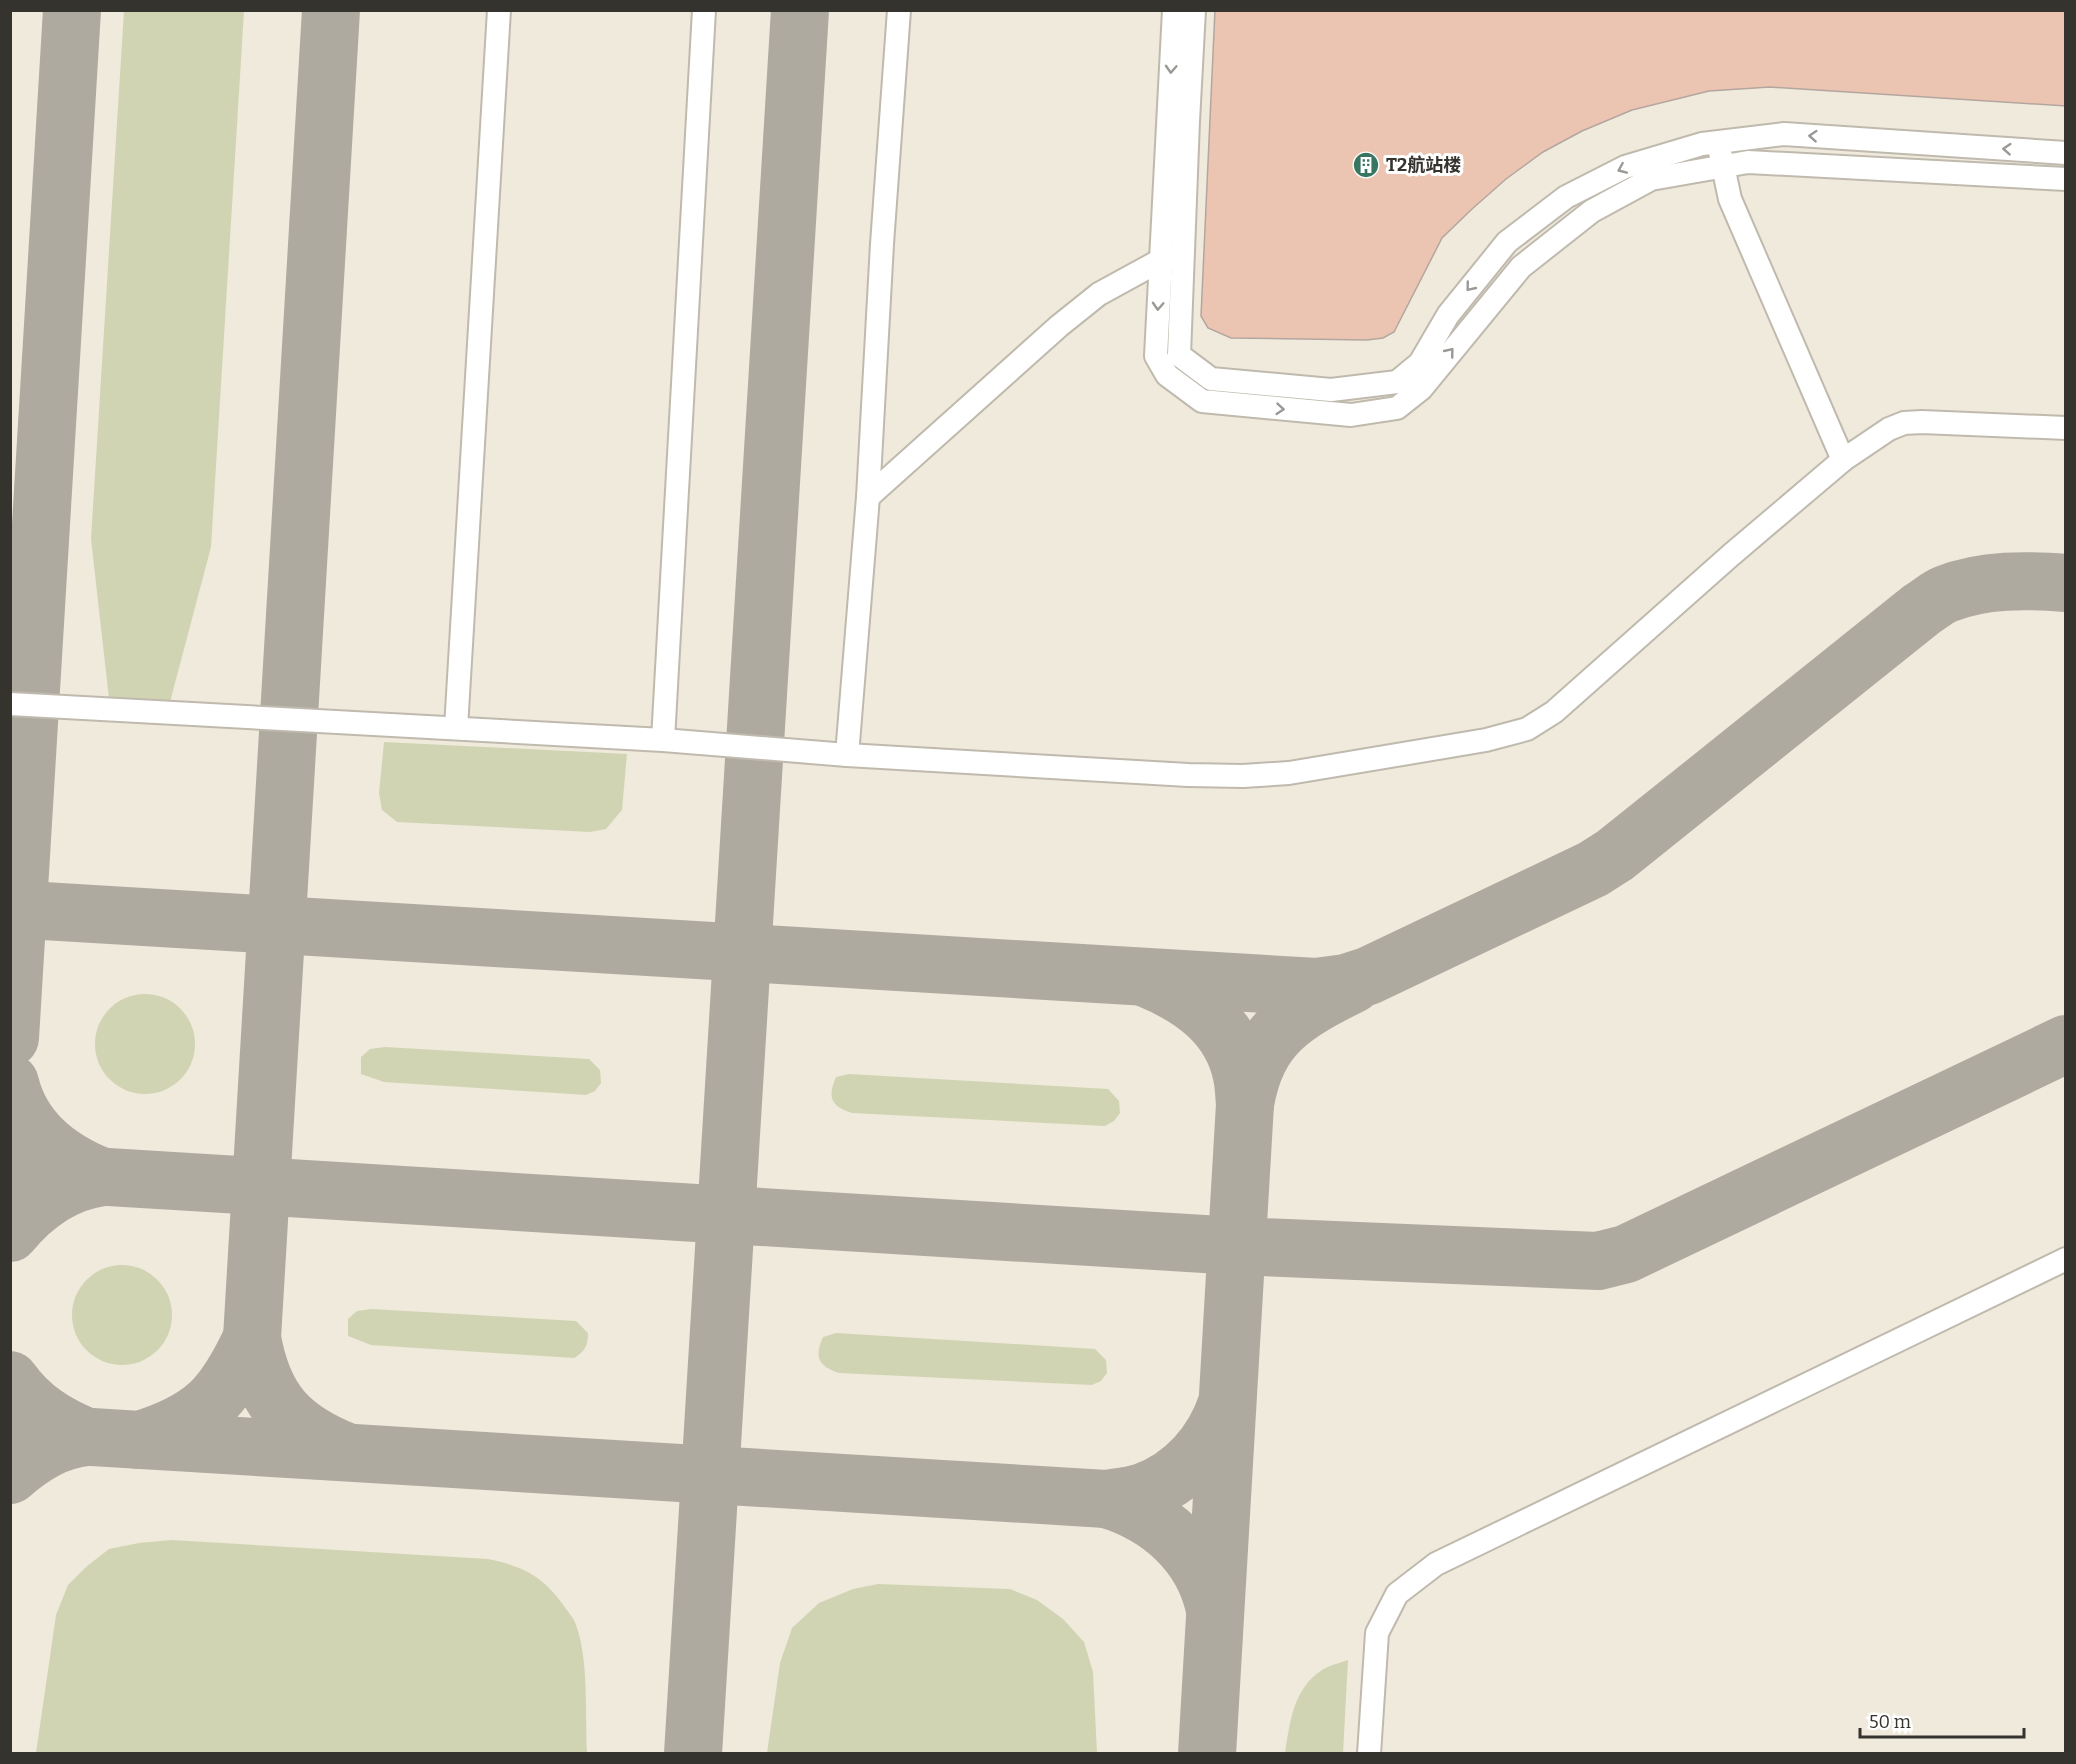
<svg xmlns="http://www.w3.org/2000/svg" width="2076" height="1764" viewBox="0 0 2076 1764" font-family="Bitter,'Noto Sans SC',serif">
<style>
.green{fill:#d1d4b2}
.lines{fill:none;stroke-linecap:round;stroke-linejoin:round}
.taxiway{stroke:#aeaaa0;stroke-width:58}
.building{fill:#ebc5b2;stroke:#b4a69f;stroke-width:1.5}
.minor-casing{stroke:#bfbaad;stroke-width:26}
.minor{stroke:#fff;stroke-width:22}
.oneway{stroke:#9a9996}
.labels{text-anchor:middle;stroke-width:6;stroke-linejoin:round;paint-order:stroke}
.poi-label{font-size:18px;font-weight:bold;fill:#35332e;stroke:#fff;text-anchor:start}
</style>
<rect width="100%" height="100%" fill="#efeadc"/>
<!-- green -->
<g class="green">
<polygon points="124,11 244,11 211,547 170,702 109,699 91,539"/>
<polygon points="384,742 627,754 622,810 606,829 590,832 397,822 382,810 379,793"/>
<circle cx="145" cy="1044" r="50"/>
<polygon points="385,1047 589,1059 600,1070 601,1083 595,1091 586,1095 384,1082 361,1074 361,1057 370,1049"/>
<path d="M849,1074L1108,1089L1119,1101L1120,1113L1114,1121L1105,1126L852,1113C831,1106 827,1098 836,1077Z"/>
<circle cx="122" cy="1315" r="50"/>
<path d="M372,1309L576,1321L588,1333C588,1346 585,1351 574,1358L371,1345L348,1336V1319L357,1311Z"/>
<path d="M836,1333L1095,1349L1106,1360L1107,1373L1101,1381L1092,1385L839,1373C818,1366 814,1357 823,1337Z"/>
<path d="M172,1540L488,1559C523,1566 543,1576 564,1606C568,1612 574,1618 576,1625C589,1660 585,1715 587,1753H36L56,1615L68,1585L86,1567L109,1549L139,1543Z"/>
<polygon points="878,1584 1010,1589 1037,1600 1063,1619 1084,1642 1093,1672 1097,1753 767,1753 780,1663 792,1628 819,1603 853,1589"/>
<path d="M1348,1660L1343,1753H1285C1290,1722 1293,1689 1322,1670C1330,1665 1340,1663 1348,1660Z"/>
</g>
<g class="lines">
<!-- taxiway -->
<g class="taxiway">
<path d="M10,909L1316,987L1346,983L1368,976L1593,869L1615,855L1922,609C1930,604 1938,597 1946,594C1984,579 2026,580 2066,583"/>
<path d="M1148,979C1192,997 1232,1025 1242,1076C1244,1085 1244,1095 1245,1104L1207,1754"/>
<polyline points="10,1038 72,10"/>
<path d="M10,1083C21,1130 59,1160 103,1177C65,1182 34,1204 10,1233"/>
<path d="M1245,1104C1257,1034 1293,1014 1353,984"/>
<polyline points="10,1171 1237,1246 1598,1261 1626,1254 2066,1044"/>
<polyline points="252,1338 331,10"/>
<path d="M10,1380C30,1408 55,1424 87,1437C57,1440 33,1455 10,1475"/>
<polyline points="10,1432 1106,1499"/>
<path d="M140,1440C204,1420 224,1398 252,1338C263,1400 289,1429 347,1452"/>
<path d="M1215,1610C1204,1554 1160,1515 1106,1499C1118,1497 1131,1496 1143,1492C1184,1478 1214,1443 1227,1403"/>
<polyline points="693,1754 800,10"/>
</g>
</g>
<!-- building -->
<polygon class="building" points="1215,10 2066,10 2066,106 1770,87 1709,91 1632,110 1582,131 1543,152 1506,179 1472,209 1442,238 1394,332 1383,338 1367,340 1231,338 1208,328 1201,316"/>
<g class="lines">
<!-- minor casing -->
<g class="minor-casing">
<g id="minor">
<polyline points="1174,10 1156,356 1167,375 1202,401 1351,415 1397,408 1421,389 1521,267 1592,211 1651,179 1748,162 2066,179"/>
<polyline points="1194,10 1188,121 1179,355 1211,379 1331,390 1397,382 1420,363 1448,315 1507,242 1566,197 1625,167 1702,144 1784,134 2066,153"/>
<polyline points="1720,152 1730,199 1843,460"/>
<polyline points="868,497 1059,326 1099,294 1161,260 1172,258"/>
<polyline points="10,704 663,740 847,755 1188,775 1243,776 1289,773 1486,740 1527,729 1554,712 1731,555 1843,460 1889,429 1904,423 1922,422 2066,428"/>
<polyline points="456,728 499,10"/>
<polyline points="663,740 704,10"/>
<polyline points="847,755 868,497 882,244 899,10"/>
<polyline points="1369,1754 1377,1633 1397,1594 1436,1564 2066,1259"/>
</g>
</g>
<!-- minor -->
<use href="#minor" class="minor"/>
</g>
<!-- one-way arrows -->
<defs><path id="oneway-chevron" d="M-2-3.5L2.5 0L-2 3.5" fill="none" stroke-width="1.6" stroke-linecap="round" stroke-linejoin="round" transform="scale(1.5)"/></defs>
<g class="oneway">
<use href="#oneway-chevron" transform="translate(1171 69) rotate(93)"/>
<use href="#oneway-chevron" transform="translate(1813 136) rotate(-176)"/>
<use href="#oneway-chevron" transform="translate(2007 149) rotate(-176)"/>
<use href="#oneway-chevron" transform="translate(1622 169) rotate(157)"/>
<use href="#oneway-chevron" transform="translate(1470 287) rotate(129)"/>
<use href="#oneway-chevron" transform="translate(1158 306) rotate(93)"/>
<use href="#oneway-chevron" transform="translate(1450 352) rotate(-51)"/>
<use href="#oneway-chevron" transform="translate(1280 409) rotate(5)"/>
</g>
<!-- icons -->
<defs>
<g id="building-disc" transform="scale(1.35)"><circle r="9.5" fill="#387662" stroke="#fff"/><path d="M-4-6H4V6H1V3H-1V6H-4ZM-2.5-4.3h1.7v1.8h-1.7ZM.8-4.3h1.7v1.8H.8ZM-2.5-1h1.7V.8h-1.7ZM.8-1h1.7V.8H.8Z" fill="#fff"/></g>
</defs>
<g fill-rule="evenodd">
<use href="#building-disc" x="1366" y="165"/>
</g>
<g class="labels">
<!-- poi labels -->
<g class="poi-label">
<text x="1386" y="171">T2航站楼</text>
</g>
</g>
<!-- border -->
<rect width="2076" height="1764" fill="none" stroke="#35332e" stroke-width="24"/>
<!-- scale -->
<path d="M1860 1728v9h164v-9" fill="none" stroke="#35332e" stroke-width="3"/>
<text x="1869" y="1728" font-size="18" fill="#35332e" stroke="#ffffff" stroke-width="4.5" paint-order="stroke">50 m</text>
</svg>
